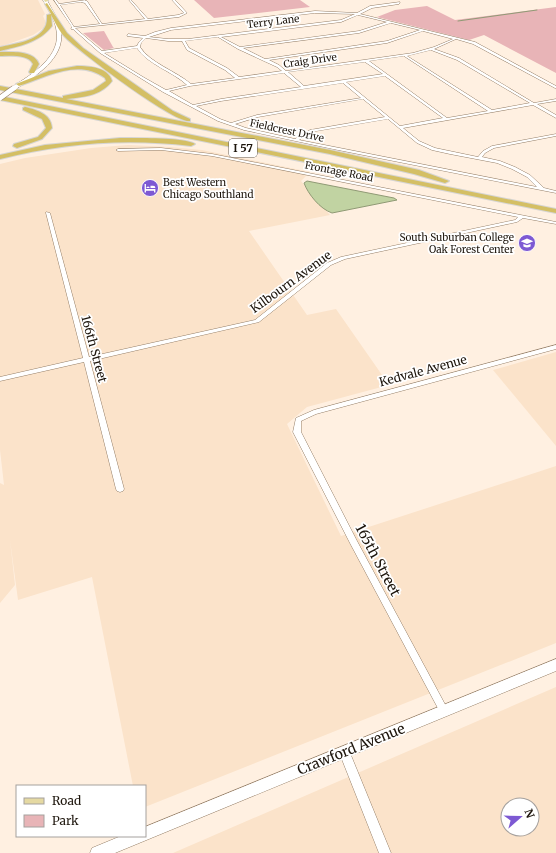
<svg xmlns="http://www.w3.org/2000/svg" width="556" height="853" viewBox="0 0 556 853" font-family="Merriweather,serif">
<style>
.built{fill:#fbe3ca;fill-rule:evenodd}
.green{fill:#e8b4b7}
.water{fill:#c1d3a2;stroke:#909a75}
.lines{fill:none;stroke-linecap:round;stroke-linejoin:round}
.stream{stroke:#909a75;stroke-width:1}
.minor-casing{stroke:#947e67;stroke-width:1}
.secondary-casing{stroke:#947e67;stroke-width:1}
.primary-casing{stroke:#d6d5d3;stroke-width:2}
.motorway-casing{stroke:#d6d5d3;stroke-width:2}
.minor{fill:#fff;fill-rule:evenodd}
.secondary{fill:#fff;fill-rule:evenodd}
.primary{fill:#e5d9a2;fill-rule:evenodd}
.motorway{fill:#d4bf64;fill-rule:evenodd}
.secondary-bridge-casing{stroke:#947e67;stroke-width:6;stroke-linecap:butt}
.secondary-bridge{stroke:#fff;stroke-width:5}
.labels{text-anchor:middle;stroke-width:3.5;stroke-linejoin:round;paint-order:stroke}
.far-street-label{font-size:10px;fill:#1d150c;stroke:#fff}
.far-poi-label{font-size:10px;fill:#1d150c;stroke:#fff;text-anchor:start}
.shield{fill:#fff;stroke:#615b55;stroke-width:1}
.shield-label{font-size:11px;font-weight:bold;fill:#1d150c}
.street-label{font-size:12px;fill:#1d150c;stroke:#fff}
.near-street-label{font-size:14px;fill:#1d150c;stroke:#fff}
</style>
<rect width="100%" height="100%" fill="#fff0e1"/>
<!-- built -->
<g class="built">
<polygon points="0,0 38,0 45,14 43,16 46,23 45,27 33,35 0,47"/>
<polygon points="128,145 170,147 202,150 310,172 301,181 330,215 249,231 307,315 336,309 389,385 307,407 287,424 341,536 556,466 556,643 145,807 145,786 133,786 92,577 18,600 10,540 15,585 0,603 0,483 4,485 0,450 0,164 25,158 91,148"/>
<polygon points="556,352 556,446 493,370"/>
<path d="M556,687V853H173ZM508,805H532V829H508Z"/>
</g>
<!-- green -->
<g class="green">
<polygon points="194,0 300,0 310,7 214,18"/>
<polygon points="427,6 455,20 556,7 556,73 484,35 469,40 377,17 395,10"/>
<polygon points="104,31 113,47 114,48 104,50 83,33"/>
</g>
<!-- water -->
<path class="water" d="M307,181L394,198L397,200L332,213C320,209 308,194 304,183Z"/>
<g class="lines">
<!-- stream -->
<polyline class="stream" points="458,21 537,10"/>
<!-- minor casing -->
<g class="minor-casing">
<g id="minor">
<path d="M54,0H56L59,4L86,0L85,1H87L102,24L145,19L129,0H131L148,19L178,15L184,13L172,0H175L187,13L179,17L75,28L102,51L137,46L139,42L143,38L127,36L128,34L145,36L155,32L171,28L315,11L357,13L370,6L400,2L399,4L372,8L360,14L475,42L556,86V88H555L473,44L456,39L434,49L459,58L534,103L556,99V101L537,104L556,115V118L533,105L403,128L419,141L435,148L478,157L483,151L492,146L556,134V136L494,148L485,153L482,157L500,161L515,167L530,175L544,188L556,191V193L333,149L244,130L218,121L163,92L100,53L73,29H71L72,27ZM81,2L85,3L100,24L74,27L60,5ZM315,13L355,14L341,20L188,39H168L149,37L171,30ZM358,15L387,22L359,31L240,47L221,37L341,22ZM391,23L420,30L387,41L265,59L243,48L359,33ZM423,31L453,39L434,47L413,53L286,71L279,65L269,60L387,43ZM218,37L238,49L277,67L282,71L239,77L227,68L189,48L185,41ZM146,38L168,41H182L187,50L225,70L235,78L191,84C176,71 150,63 140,47L141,43ZM137,48C148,65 172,71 187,85L166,90L143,77L104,53ZM431,50L457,60L530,103L492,110L407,56ZM404,56L488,111L447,118L369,61ZM365,62L383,74L304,86L288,72ZM284,73L301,87L221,99L193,105L169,91L190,86ZM385,76L443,118L400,126L346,82ZM343,83L361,98L257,115L231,123L220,119L196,106L221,101ZM363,99L385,117L310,130L295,139L246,128L235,124L258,117ZM388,119L417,143L432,150L450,154L497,163L512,169L527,177L537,187L299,140L311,132Z"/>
<polygon points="161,148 212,154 556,222 556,224 523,218 517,222 345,259 331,265 259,322 90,361 124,489 123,491 120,492 117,491 116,489 84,362 0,381 0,377 83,358 46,213 46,212 50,213 89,357 255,320 327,263 341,257 515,220 518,217 212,156 161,150 118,151 116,150 118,149"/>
<polygon points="556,345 556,349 316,414 301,421 301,432 357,541 447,708 449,711 447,714 444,716 441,714 351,545 293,432 296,418 314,410"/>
<polygon points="344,747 348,748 391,853 379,853 339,752 340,748"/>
</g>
</g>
<!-- secondary casing -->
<g class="secondary-casing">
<g id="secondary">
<path d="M43,0H47C52,10 59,20 61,31C65,59 35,76 16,89H12V87C32,74 63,56 56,28C54,18 48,9 43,0Z"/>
<polygon points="556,659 556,671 115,853 90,853 92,848 121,836 145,836 145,827"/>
</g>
</g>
<!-- primary casing -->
<g class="primary-casing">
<polygon id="primary" points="44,0 48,0 48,1 45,2"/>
</g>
<!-- motorway casing -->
<g class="motorway-casing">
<g id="motorway">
<path d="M47,3L67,33L83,48L173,111L190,119V121C175,124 78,51 64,36C59,31 55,22 51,15L52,26C39,43 19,46 0,51V47C14,44 38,41 45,27C47,24 47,19 47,15L51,14L45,4Z"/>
<path d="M0,52C12,52 34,50 39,64L34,73H30L29,72L33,64C28,54 10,56 0,56Z"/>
<path d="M77,66C89,66 108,67 112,81C101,96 83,97 66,99L330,150L419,170L449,181L445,183L414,174L330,154L0,90V86L63,98V96L93,90L106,81L105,78C78,58 47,77 19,86L16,84L49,71Z"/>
<polygon points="0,96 556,209 556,213 0,100"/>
<path d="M25,107C37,110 51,114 52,128L42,139L17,148L13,146L14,144L38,137L46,128L42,119L23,110V108Z"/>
<path d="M120,138C134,138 185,137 195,144L191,146C126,138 63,143 0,159V155L45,145Z"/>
</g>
</g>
<!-- minor -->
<use href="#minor" class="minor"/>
<!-- secondary -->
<use href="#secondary" class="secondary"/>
<!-- primary -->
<use href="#primary" class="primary"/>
<!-- motorway -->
<use href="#motorway" class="motorway"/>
<!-- secondary-bridge casing -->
<g class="secondary-bridge-casing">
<polyline id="secondary-bridge" points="0,98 14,88"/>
</g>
<!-- secondary-bridge -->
<use href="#secondary-bridge" class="secondary-bridge"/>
</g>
<!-- icons -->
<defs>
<g id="hotel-disc" transform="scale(0.9)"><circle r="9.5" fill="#7d59d3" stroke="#fff"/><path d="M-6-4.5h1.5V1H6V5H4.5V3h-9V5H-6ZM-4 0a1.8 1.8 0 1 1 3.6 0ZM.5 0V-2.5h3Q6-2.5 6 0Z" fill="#fff"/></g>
<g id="university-disc" transform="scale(0.9)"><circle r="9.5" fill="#7d59d3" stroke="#fff"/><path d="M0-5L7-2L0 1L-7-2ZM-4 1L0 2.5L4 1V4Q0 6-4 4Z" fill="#fff"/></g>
</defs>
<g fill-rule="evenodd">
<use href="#hotel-disc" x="150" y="188"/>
<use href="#university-disc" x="527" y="243"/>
</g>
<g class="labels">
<!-- far-street labels -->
<g class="far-street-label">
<text transform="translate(273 21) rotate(-7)" y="4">Terry Lane</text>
<text transform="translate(310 60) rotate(-8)" y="4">Craig Drive</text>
<text transform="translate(287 130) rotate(12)" y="4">Fieldcrest Drive</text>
<text transform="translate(339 171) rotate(11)" y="4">Frontage Road</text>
</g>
<!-- far-poi labels -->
<g class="far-poi-label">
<text x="163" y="186">Best Western<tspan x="163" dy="12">Chicago Southland</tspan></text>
<text x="514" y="241" text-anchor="end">South Suburban College<tspan x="514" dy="12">Oak Forest Center</tspan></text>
</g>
<!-- shield labels -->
<rect class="shield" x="229" y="139" width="28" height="18" rx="3"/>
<g class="shield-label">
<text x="243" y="152">I 57</text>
</g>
<!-- street labels -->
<g class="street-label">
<text transform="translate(291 282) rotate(-36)" y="4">Kilbourn Avenue</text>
<text transform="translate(94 349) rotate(75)" y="4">166th Street</text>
<text transform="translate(423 371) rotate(-15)" y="4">Kedvale Avenue</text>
</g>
<!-- near-street labels -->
<g class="near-street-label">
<text transform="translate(378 560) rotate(62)" y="5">165th Street</text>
<text transform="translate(351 749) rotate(-22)" y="5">Crawford Avenue</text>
</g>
</g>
<!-- legend -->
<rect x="16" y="785" width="130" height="52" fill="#ffffff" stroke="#a5a19e"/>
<rect x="24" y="798" width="20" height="6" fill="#e5d9a2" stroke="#a5a19e"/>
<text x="52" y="805" font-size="12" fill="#1d150c">Road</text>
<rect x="24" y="815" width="20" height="12" fill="#e8b4b7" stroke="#a5a19e"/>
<text x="52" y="825" font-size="12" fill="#1d150c">Park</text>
<!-- north arrow -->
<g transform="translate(520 817) rotate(70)"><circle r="19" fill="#ffffff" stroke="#a5a19e"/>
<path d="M0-3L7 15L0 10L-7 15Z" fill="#7d59d3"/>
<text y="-6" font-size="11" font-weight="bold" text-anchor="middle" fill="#1d150c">N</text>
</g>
</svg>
